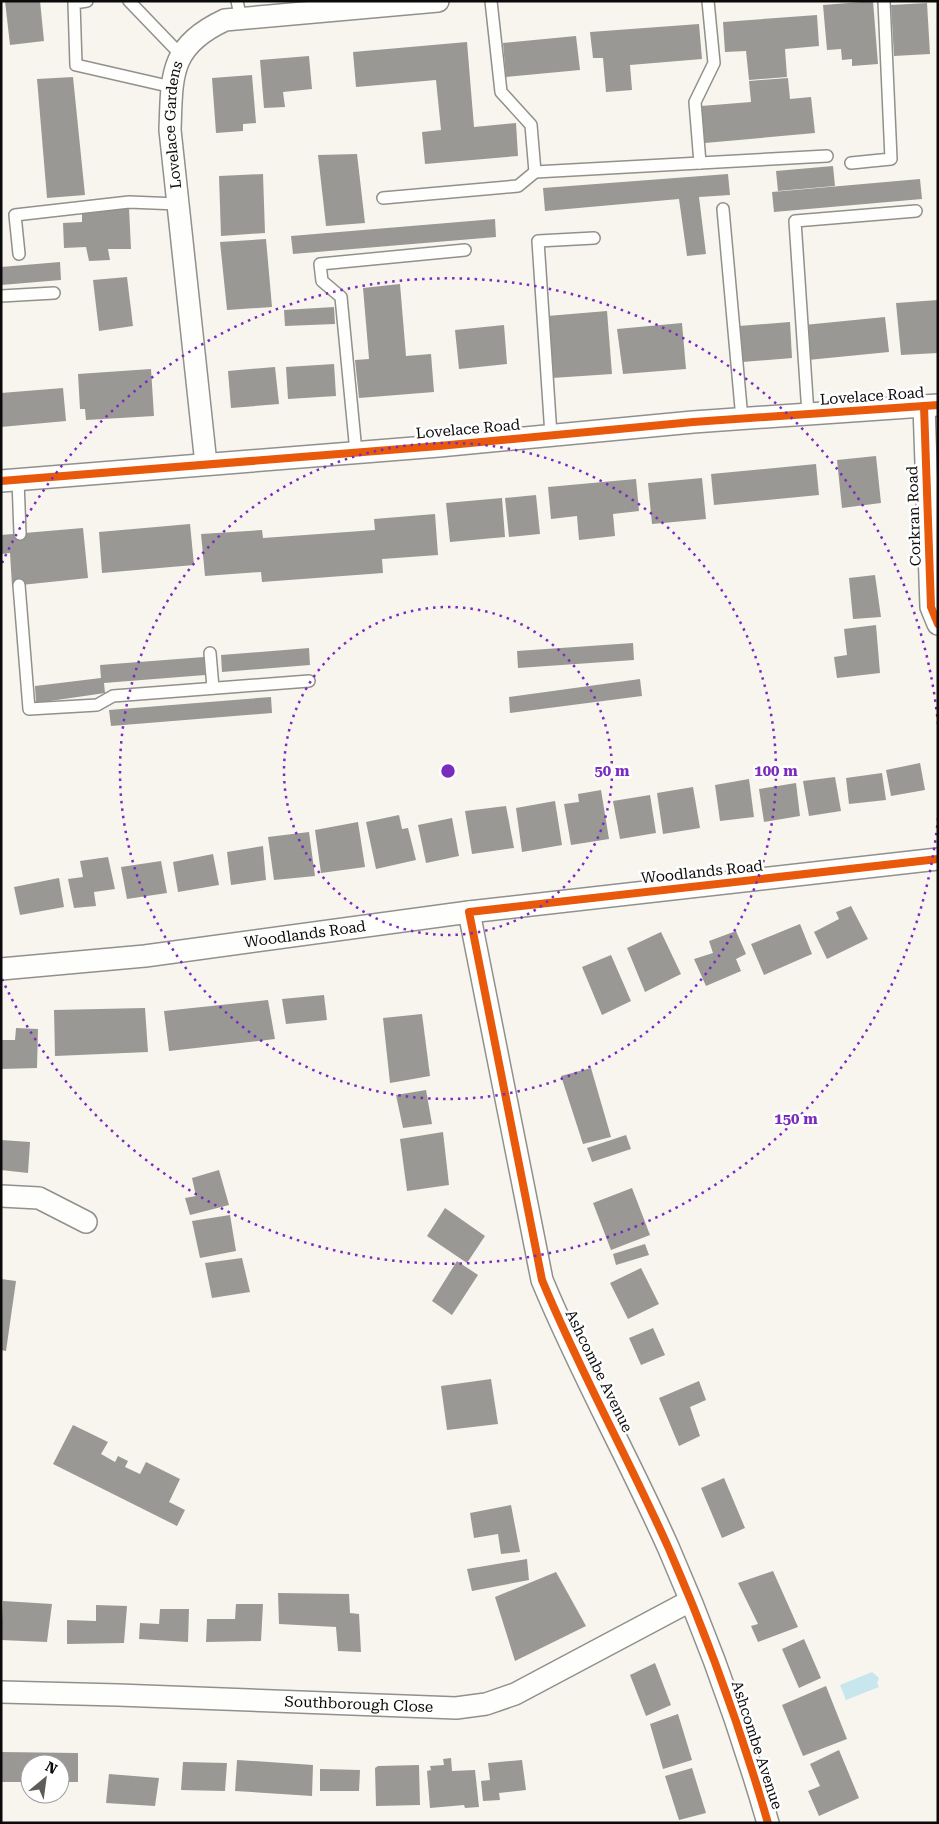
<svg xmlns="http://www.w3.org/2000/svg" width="939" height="1824" viewBox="0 0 939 1824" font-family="'Roboto Serif',serif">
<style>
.water{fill:#c8e6ee}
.building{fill:#9a9894}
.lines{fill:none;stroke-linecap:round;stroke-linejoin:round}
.lane-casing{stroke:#91908d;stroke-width:14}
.street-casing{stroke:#91908d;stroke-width:24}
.lane{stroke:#fefefc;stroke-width:11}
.street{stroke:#fefefc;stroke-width:21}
.cycleway-casing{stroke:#fff;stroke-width:11}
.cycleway{stroke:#e8590c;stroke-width:8}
.ring{fill:none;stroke:#7b2cbf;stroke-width:2.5;stroke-dasharray:2.5 5}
.labels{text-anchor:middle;stroke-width:5;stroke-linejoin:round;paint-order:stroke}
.street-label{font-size:15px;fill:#0a0a0a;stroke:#fff}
.centre{fill:#7b2cbf;stroke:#fff;stroke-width:2.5}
.ring-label{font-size:15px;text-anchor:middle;font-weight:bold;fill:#7b2cbf;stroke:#fff;stroke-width:5;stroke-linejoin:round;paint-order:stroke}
</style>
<rect width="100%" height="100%" fill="#f8f5ee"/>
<!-- water -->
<polygon class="water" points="872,1672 879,1678 877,1683 879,1687 846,1700 840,1685"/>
<!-- building -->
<g class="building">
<polygon points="5,1 40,1 44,41 10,45"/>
<polygon points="873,1 878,64 852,66 852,59 842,60 841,49 827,50 823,5"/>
<polygon points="927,3 930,54 894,56 891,5"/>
<polygon points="817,15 819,46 785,49 787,77 749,80 746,51 725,52 723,22"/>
<polygon points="699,24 702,59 630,65 632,90 606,92 603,58 593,58 590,32"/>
<polygon points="576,36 580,70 506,77 503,43"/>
<polygon points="467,42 474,127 516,123 518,156 425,164 422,132 441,130 436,80 356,87 353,52"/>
<polygon points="309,56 312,89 283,92 285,107 264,108 260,60"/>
<polygon points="252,75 256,123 243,124 243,131 216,133 212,78"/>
<polygon points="73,77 85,195 47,198 37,79"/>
<polygon points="788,78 790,99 811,97 815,133 705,143 701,106 751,102 749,81"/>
<polygon points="357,154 365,223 326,226 318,155"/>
<polygon points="833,166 835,186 778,191 776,171"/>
<polygon points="263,174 265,233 221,236 219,176"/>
<polygon points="728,174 730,195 699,197 706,254 687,256 679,199 545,211 543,188"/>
<polygon points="920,179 922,199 774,212 772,192"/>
<polygon points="129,208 131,249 108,249 110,260 89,261 86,247 64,248 63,223 82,222 82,212"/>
<polygon points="495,219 496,237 293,254 291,236"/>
<polygon points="266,239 272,307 227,310 220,242"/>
<polygon points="60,262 61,280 1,285 1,267"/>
<polygon points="127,277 133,326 99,331 93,280"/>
<polygon points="400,284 406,356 431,354 434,392 359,398 355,360 369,359 363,288"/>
<polygon points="938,300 938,353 901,355 896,303"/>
<polygon points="334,307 335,324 285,326 284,310"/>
<polygon points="607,311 612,374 552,378 547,316"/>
<polygon points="885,317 889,352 808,360 804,325"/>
<polygon points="790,322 792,358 742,362 739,326"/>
<polygon points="682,323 686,369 623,374 617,329"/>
<polygon points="504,325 507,364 459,369 455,330"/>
<polygon points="334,364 336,396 288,399 286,367"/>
<polygon points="275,367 279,404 231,408 228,371"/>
<polygon points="151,369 154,416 86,420 85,409 80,409 78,374"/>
<polygon points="63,388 66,421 1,427 1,393"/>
<polygon points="876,456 881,503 842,508 837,460"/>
<polygon points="816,464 819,495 714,505 711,474"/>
<polygon points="702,478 706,519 652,524 648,483"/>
<polygon points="636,479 639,511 613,514 615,536 579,540 577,516 551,519 548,487"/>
<polygon points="536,495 540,534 509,537 505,498"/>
<polygon points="502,498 505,537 450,542 446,503"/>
<polygon points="435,514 438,555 382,559 383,573 262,582 261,572 205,576 201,534 262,530 263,538 375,530 374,519"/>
<polygon points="190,524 194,565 102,573 99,532"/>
<polygon points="83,528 88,578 12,586 10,553 1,554 1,535"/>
<polygon points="875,575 881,617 853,619 849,578"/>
<polygon points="876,625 880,673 837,678 834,657 847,655 844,629"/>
<polygon points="633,643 634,660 518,668 517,651"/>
<polygon points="309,648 310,665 222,672 221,655"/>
<polygon points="204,657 205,675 104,683 105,693 36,703 35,686 101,678 100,665"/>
<polygon points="640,679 642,696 510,713 509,697"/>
<polygon points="271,697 272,713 111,726 109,710"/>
<polygon points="920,763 925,790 891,796 886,770"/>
<polygon points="882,773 886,800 849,804 846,778"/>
<polygon points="835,777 841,811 809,816 803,781"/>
<polygon points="749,779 754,817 720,821 715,785"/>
<polygon points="796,783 800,816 764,822 759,789"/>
<polygon points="693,787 700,828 663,834 657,793"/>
<polygon points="601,790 609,839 571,845 564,804 579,802 578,794"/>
<polygon points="650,795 656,833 620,839 613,801"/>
<polygon points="555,801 562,845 522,852 516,808"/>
<polygon points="506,806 514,848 472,854 465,811"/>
<polygon points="399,815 402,829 408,828 416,860 376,869 366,822"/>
<polygon points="452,818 459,856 426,863 418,825"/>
<polygon points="358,822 365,867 321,873 315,830"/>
<polygon points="309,832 315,876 274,880 268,837"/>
<polygon points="263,846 266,880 231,885 227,852"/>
<polygon points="213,854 219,885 178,892 173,862"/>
<polygon points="108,857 115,889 94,892 96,906 74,908 68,879 83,877 80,861"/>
<polygon points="161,861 167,893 127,899 121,867"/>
<polygon points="59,878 64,907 20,915 14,887"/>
<polygon points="851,906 868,939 827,959 814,932 839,919 836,912"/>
<polygon points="800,924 812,954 764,975 751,944"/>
<polygon points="736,931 746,954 736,959 741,971 706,986 694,959 713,953 709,941"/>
<polygon points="661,932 681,974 645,992 627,948"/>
<polygon points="611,955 631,1001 602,1015 582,967"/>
<polygon points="324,995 327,1020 286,1024 282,999"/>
<polygon points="268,1000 275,1039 169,1051 164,1011"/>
<polygon points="145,1008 148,1052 55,1056 54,1010"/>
<polygon points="422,1014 430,1076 390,1083 383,1018"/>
<polygon points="16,1028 38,1029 37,1068 1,1069 1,1040 15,1040"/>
<polygon points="591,1068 611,1137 583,1144 561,1076"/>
<polygon points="426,1090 432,1124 403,1128 396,1095"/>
<polygon points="443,1132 449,1185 407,1191 400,1139"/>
<polygon points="626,1135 631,1149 592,1162 587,1148"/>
<polygon points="1,1140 30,1142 28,1173 1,1170"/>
<polygon points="219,1170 229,1205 190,1215 185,1198 196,1196 192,1178"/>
<polygon points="632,1188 650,1235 611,1250 593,1203"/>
<polygon points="445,1208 485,1236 467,1263 427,1236"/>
<polygon points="230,1215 236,1251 200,1258 192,1221"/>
<polygon points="645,1244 649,1255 616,1265 613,1254"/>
<polygon points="242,1258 250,1292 212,1298 205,1263"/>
<polygon points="457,1261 478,1275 452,1315 432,1301"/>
<polygon points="641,1268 659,1304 628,1319 610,1283"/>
<polygon points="1,1279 16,1281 6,1351 1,1350"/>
<polygon points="653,1328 665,1355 641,1365 629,1338"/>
<polygon points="491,1379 498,1424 447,1430 441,1386"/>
<polygon points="699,1381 706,1400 690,1407 700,1436 679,1446 659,1398"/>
<polygon points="73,1425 108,1442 101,1454 115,1462 118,1456 128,1461 125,1467 140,1474 146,1462 180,1479 169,1502 185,1510 177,1526 53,1464"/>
<polygon points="724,1478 745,1528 722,1538 701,1488"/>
<polygon points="511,1505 520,1552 501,1554 498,1534 474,1538 470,1513"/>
<polygon points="527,1559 529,1580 472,1591 467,1569"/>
<polygon points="773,1571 798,1627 758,1642 751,1626 758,1624 738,1583"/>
<polygon points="556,1572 586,1626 515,1661 495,1597"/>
<polygon points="278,1593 349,1594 350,1613 359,1614 361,1652 338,1651 336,1627 279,1624"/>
<polygon points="3,1601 52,1604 47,1642 1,1640"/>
<polygon points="236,1604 263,1604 261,1641 206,1642 207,1619 235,1619"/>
<polygon points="96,1605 127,1606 124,1643 67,1644 67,1620 96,1621"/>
<polygon points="160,1609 189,1609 188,1642 139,1639 140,1623 159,1624"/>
<polygon points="804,1639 821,1678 799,1688 782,1649"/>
<polygon points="655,1663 671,1705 646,1716 630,1675"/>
<polygon points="826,1686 847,1739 803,1756 782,1705"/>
<polygon points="678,1714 692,1760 663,1769 650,1724"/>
<polygon points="839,1750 859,1798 819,1816 808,1791 820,1786 810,1764"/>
<polygon points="1,1752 78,1753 78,1782 60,1782 60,1764 30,1764 30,1782 1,1782"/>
<polygon points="451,1758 452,1771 475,1770 479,1807 465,1808 464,1805 430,1808 427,1771 431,1770 430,1766 444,1765 443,1759"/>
<polygon points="237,1760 313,1765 312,1796 235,1791"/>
<polygon points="522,1760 526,1790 499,1793 500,1800 483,1801 481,1781 490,1780 488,1763"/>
<polygon points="183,1762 227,1763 225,1791 181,1790"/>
<polygon points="419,1765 420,1805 376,1806 375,1768 378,1766"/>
<polygon points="692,1768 706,1813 679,1820 665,1776"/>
<polygon points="320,1769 360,1770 359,1791 320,1791"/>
<polygon points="109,1774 159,1778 155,1806 106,1803"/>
</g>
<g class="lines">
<!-- lane casing -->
<g class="lane-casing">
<g id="lane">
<polyline points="87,1 74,3 76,65 172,87"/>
<polyline points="129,1 180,54"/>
<polyline points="237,1 241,19"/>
<polyline points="491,1 501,92 531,125 535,172 827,156"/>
<polyline points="700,163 695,102 714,63 708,1"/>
<polyline points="851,163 891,159 884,1"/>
<polyline points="383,198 518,186 535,172"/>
<polyline points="723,209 742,419"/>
<polyline points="19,254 15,215 129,202 178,204"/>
<polyline points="1,296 54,293"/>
<polyline points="808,414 795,221 916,211"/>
<polyline points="551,435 538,241 594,238"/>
<polyline points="356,452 341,297 322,281 320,264 465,250"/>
<polyline points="18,480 20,534"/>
<polyline points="19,585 29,709 97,705 113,696 309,681"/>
<polyline points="210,653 213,688"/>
</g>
</g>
<!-- street casing -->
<g class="street-casing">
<g id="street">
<polyline points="924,406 931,607 938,624"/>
<path id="s1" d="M206,464L170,130C172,75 169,46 225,20L438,1"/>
<polyline points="1,481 439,446 693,422 938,405"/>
<path d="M469,912L542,1280C580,1372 629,1459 669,1549C708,1638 741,1730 768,1823"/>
<path id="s2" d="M1,969L145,956L469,912L938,859"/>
<polyline points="1,1196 39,1198 86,1222"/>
<path id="s3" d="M1,1692L118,1695L456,1708L486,1704L515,1694L690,1601"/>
</g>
</g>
<!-- lane -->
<use href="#lane" class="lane"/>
<!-- street -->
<use href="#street" class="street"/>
<!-- cycleway casing -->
<g class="cycleway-casing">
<g id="cycleway">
<polyline points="924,406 931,607 938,624"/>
<polyline points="1,481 439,446 693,422 938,405"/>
<path d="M768,1823C741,1730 708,1638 669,1549C629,1459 580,1372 542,1280L469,912L938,859"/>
</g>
</g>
<!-- cycleway -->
<use href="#cycleway" class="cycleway"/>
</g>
<!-- distance rings -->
<g class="ring">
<circle cx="448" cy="771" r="164"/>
<circle cx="448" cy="771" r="328"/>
<path d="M938 818A492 492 0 0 1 2 979M2 563A492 492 0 0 1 938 724"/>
</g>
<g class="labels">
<!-- street labels -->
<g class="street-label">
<text dy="5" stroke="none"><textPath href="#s1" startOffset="341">Lovelace Gardens</textPath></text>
<text transform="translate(872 396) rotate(-4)" y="5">Lovelace Road</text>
<text transform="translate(468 429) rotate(-5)" y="5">Lovelace Road</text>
<text transform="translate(914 516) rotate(-92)" y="5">Corkran Road</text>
<text transform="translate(702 872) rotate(-6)" y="5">Woodlands Road</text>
<text dy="5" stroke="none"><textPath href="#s2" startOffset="306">Woodlands Road</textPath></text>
<text transform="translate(599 1371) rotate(64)" y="5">Ashcombe Avenue</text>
<text dy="5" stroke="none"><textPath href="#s3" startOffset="358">Southborough Close</textPath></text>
<text transform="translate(757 1745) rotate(72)" y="5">Ashcombe Avenue</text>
</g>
</g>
<circle cx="448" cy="771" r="8" class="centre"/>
<g class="ring-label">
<text x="612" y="776">50 m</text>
<text x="776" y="776">100 m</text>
<text x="796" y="1124">150 m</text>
</g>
<!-- border -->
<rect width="939" height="1824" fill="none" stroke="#0a0a0a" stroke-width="5"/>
<!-- north arrow -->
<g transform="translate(45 1779) rotate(29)"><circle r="24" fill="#ffffff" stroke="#9d9d9d"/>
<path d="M0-4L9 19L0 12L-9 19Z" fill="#5d5c5a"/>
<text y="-8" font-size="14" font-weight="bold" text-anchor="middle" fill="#0a0a0a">N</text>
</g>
</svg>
